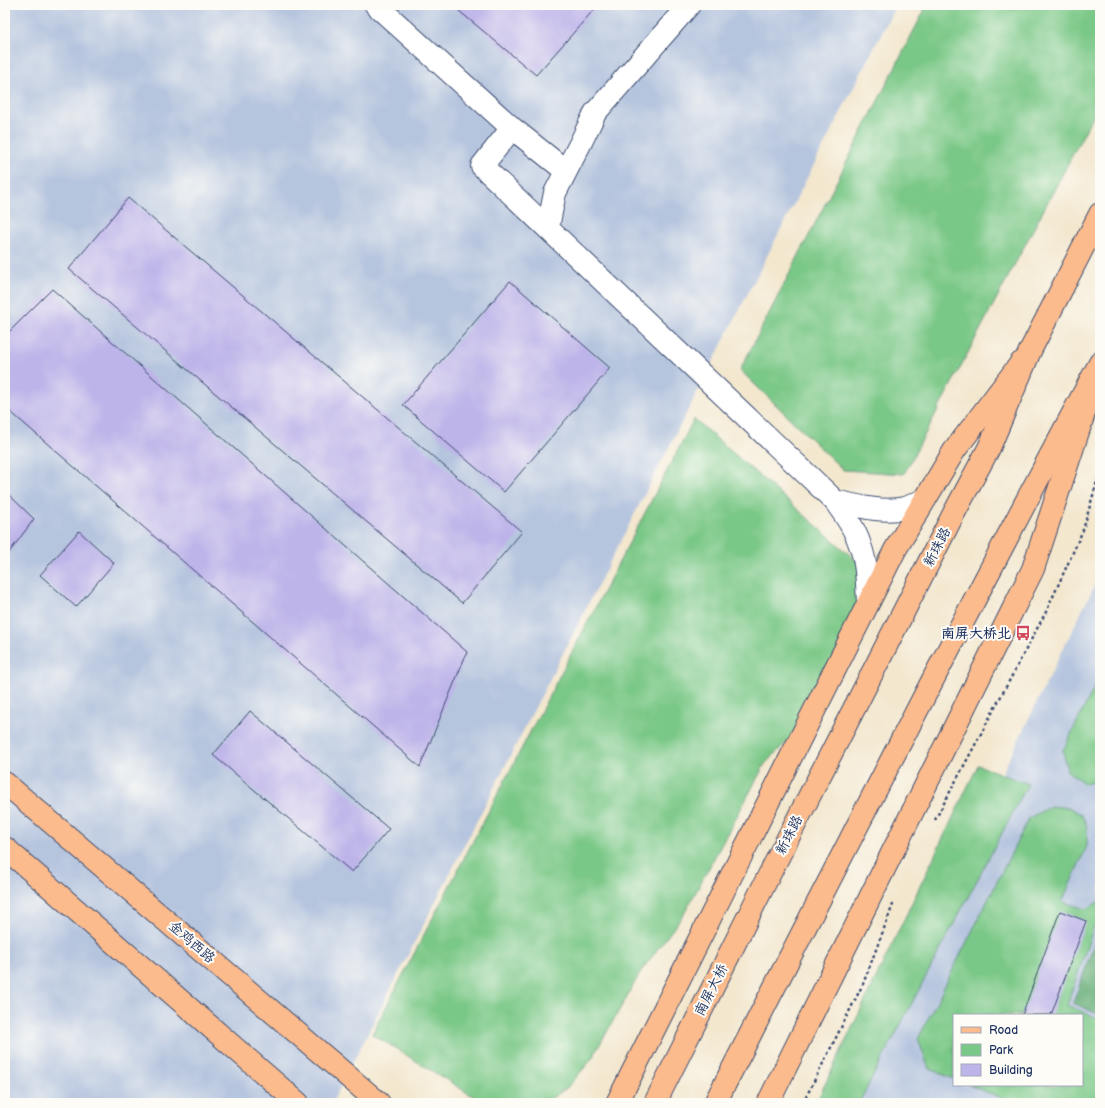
<svg xmlns="http://www.w3.org/2000/svg" width="1105" height="1108" font-family="'Balsamiq Sans','LXGW WenKai TC',sans-serif">
	<style>
		.industrial { fill: #b6c5de; fill-rule: evenodd }
		.green { fill: #7ac887; stroke: #4a7c72 }
		.forest { fill: #63ac74; stroke: #3f6e69 }
		.building { fill: #bdb4e9 }
		.lines { fill: none; stroke-linecap: round; stroke-linejoin: round }
		.minor-casing { stroke: #3b4b6f; stroke-width: 24 }
		.major-casing { stroke: #3b4b6f; stroke-width: 24 }
		.highway-casing { stroke: #3b4b6f; stroke-width: 24 }
		.path { stroke: #3b4b6f; stroke-width: 2.5; stroke-dasharray: 3 3; stroke-linecap: butt }
		.minor { stroke: #fff; stroke-width: 22 }
		.major { stroke: #fbbb8d; stroke-width: 22 }
		.highway { stroke: #fbbb8d; stroke-width: 22 }
		.labels { text-anchor: middle; dominant-baseline: central; stroke-width: 4; stroke-linejoin: round; paint-order: stroke }
		.street-label { font-size: 14px; fill: #1b2f5e; stroke: #fdfcf7 }
		.poi-label { font-size: 14px; font-weight: bold; fill: #1b2f5e; stroke: #fdfcf7; text-anchor: end }
	</style>
	<rect width="100%" height="100%" fill="#fdfcf7"/>
	<filter id="ink" filterUnits="userSpaceOnUse"><feTurbulence type="fractalNoise" baseFrequency=".025" numOctaves="2"/><feDisplacementMap in="SourceGraphic" scale="8" xChannelSelector="R" yChannelSelector="G"/><feConvolveMatrix kernelMatrix="1 2 1 2 8 2 1 2 1" color-interpolation-filters="sRGB"/></filter>
	<filter id="wash" filterUnits="userSpaceOnUse"><feTurbulence type="fractalNoise" baseFrequency=".012" numOctaves="4" result="noise"/><feDisplacementMap in="SourceGraphic" scale="16" xChannelSelector="R" yChannelSelector="G"/><feGaussianBlur stdDeviation="0.9" result="paint"/><feColorMatrix in="noise" values="0 0 0 0 0 0 0 0 0 0 0 0 0 0 0 0 0 1.4 0 .05"/><feComposite in="paint" operator="in"/></filter>
	<g filter="url(#wash)">
		<rect width="100%" height="100%" fill="#f3e7ce"/>
		<!-- industrial -->
		<path class="industrial" d="M 5,5 L 896,5 L 332,1103 L 5,1103 Z
			M 1100,574 L 1100,1103 L 840,1103 ZM 954,1015 L 1082,1015 L 1082,1085 L 954,1085 Z"/>
		<!-- green -->
		<path class="green" d="M 927,5 L 1100,5 L 1100,103 L 904,474 L 843,470 L 740,370 Z
			M 694,419 L 857,561 L 871,596 L 807,721 L 765,764 L 684,914 L 642,970 L 591,1060 L 568,1087 L 545,1103 L 484,1103 L 372,1034 Z
			M 1100,676 L 1100,780 L 1085,784 L 1067,771 L 1063,750 Z
			M 978,765 L 1028,784 L 859,1103 L 816,1103 Z
			M 1051,806 L 1070,808 L 1082,815 L 1087,827 L 1087,846 L 1062,902 L 1086,909 L 1100,901 L 1100,928 L 1094,926 L 1067,1005 L 1100,1019 L 1100,1103 L 1015,1103 L 969,1085 L 1082,1085 L 1082,1015 L 954,1015 L 954,1079 L 929,1069 L 918,1039 L 1029,818 Z"/>
		<!-- forest -->
		<path class="forest" d="M 1098,933 L 1100,934 L 1100,1015 L 1073,1003 Z"/>
		<g id="blocks">
			<!-- building -->
			<path class="building" d="M 452,5 L 598,5 L 536,75 Z
				M 128,198 L 522,532 L 462,603 L 69,269 Z
				M 510,281 L 610,368 L 504,492 L 403,405 Z
				M 52,289 L 467,652 L 420,767 L 5,407 L 5,336 Z
				M 5,491 L 34,519 L 5,558 Z
				M 79,531 L 114,563 L 76,607 L 40,575 Z
				M 250,711 L 389,829 L 352,872 L 213,755 Z
				M 1060,911 L 1086,921 L 1051,1015 L 1022,1015 Z"/>
		</g>
	</g>
	<g filter="url(#ink)">
		<use href="#blocks" fill-opacity="0" stroke="#3b4b6f" stroke-width="1"/>
		<g class="lines">
			<!-- minor casing -->
			<g class="minor-casing">
				<path id="minor" d="M 376,5 L 512,128 L 566,171
					M 512,128 L 482,166 L 835,501 C 845,515 855,529 860,545 C 867,563 867,584 868,603
					M 548,227 L 555,193 L 581,142 L 595,113 L 689,5
					M 835,501 C 857,506 882,513 905,508 C 912,506 919,502 925,499"/>
			</g>
			<!-- major casing -->
			<g class="major-casing">
				<path id="major" d="M 5,783 L 379,1103
					M 5,848 L 298,1103
					M 617,1103 L 895,550 L 954,451 L 1021,363
					M 768,1103 L 1033,569 L 1091,392"/>
			</g>
			<!-- highway casing -->
			<g class="highway-casing">
				<path id="highway" d="M 655,1103 L 768,877 L 953,515 L 989,448 L 1030,351 L 1100,214
					M 715,1103 C 842,856 968,608 1100,363"/>
			</g>
			<!-- path -->
			<path class="path" d="M 935,820 L 1047,610 L 1083,530 L 1100,471
				M 803,1103 L 863,984 L 894,902"/>
			<!-- minor -->
			<use href="#minor" class="minor"/>
			<!-- major -->
			<use href="#major" class="major"/>
			<!-- highway -->
			<use href="#highway" class="highway"/>
		</g>
	</g>
	<!-- icons -->
	<defs>
		<g id="bus-bare" transform="scale(1.2)"><path d="M-5-6H5V4H4V6H2V4H-2V6H-4V4H-5ZM-3.5-4V0h7V-4ZM-3.5 1.2v1.5H-2V1.2ZM2 1.2v1.5H3.5V1.2Z" fill="#d1495b" stroke="#fdfcf7" stroke-width="2.5" paint-order="stroke"/></g>
	</defs>
	<g fill-rule="evenodd">
		<use href="#bus-bare" x="1023" y="633"/>
	</g>
	<g class="labels">
		<!-- street labels -->
		<g class="street-label">
			<text transform="translate(937 547) rotate(-63)">新珠路</text>
			<text transform="translate(789 835) rotate(-63)">新珠路</text>
			<text transform="translate(192 942) rotate(41)">金鸡西路</text>
			<text transform="translate(711 990) rotate(-63)">南屏大桥</text>
		</g>
		<!-- poi labels -->
		<g class="poi-label">
			<text x="1011" y="633">南屏大桥北</text>
		</g>
	</g>
	<!-- margin -->
	<rect width="1105" height="1108" fill="none" stroke="#fdfcf7" stroke-width="20"/>
	<!-- legend -->
	<rect x="953" y="1014" width="130" height="72" fill="#fdfcf7" stroke="#a3aaba"/>
	<rect x="961" y="1027" width="20" height="6" fill="#fbbb8d" stroke="#a3aaba"/>
	<text x="989" y="1034" font-size="12" fill="#1b2f5e">Road</text>
	<rect x="961" y="1044" width="20" height="12" fill="#7ac887" stroke="#a3aaba"/>
	<text x="989" y="1054" font-size="12" fill="#1b2f5e">Park</text>
	<rect x="961" y="1064" width="20" height="12" fill="#bdb4e9" stroke="#a3aaba"/>
	<text x="989" y="1074" font-size="12" fill="#1b2f5e">Building</text>
</svg>
